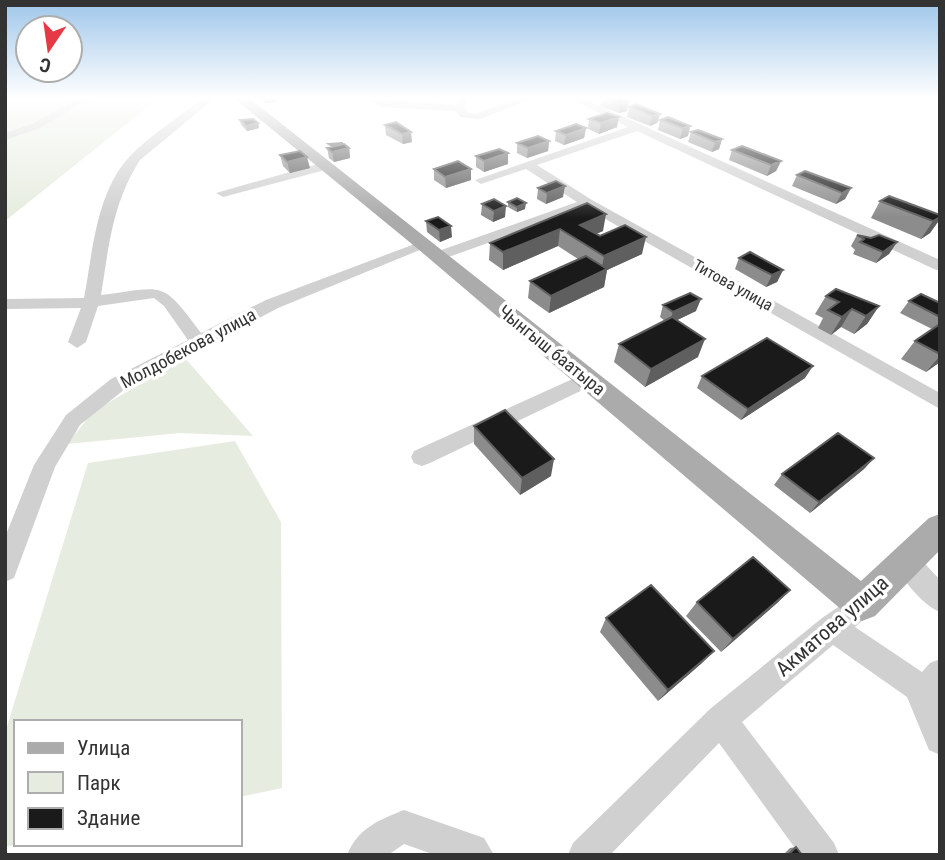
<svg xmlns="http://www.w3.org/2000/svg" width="945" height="860" font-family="'Roboto Condensed',sans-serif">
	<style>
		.green { fill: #e6ecdf }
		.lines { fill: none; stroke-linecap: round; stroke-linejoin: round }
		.minor { fill: #d0d0d0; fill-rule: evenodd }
		.major { fill: #ababab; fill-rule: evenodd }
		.wall { fill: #8c8c8c }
		.shaded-wall { fill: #5f5f5f }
		.building { fill: #1a1a1a; stroke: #5f5f5f; stroke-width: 2 }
		.labels { text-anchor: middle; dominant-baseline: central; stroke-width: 7; stroke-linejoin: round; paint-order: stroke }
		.far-street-label { font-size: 16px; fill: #333; stroke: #fff }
		.street-label { font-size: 18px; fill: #333; stroke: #fff }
		.near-street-label { font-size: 21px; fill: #333; stroke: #fff }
	</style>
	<rect width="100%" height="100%" fill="#fff"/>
	<!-- green -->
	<path class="green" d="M 5,98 L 159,98 L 5,221 Z
		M 185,358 L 253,436 L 180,433 L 67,444 L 94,411 Z
		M 235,441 L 281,522 L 282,788 L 240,797 L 240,722 L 16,722 L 18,844 L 5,847 L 5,733 L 88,463 Z"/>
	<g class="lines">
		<!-- minor -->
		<path class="minor" d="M 79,98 L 91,98 L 40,128 L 5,140 L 5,133 L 32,124 Z
			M 204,98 L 215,98 L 140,160 C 112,204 109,246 101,295 C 165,287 161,279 201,333 L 266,300 L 420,242 L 425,241 L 432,245 L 278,308 L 125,389 L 80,425 L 55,467 L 14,578 L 5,582 L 5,537 L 34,465 L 66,415 L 111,379 L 188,340 L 164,306 L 154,298 L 98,306 L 86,342 L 77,348 L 68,342 L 81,308 L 5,309 L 5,299 L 84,298 C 93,251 96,191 131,155 C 152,134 180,116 204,98 Z
			M 364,98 L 456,105 L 458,98 L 468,98 L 465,108 L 468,112 L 475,114 L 519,98 L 534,98 L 480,119 L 460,117 L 456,111 L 380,107 Z
			M 569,98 L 582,98 L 940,260 L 940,271 L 934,269 L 637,131 L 537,165 L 592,200 L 940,393 L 940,409 L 586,208 L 443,259 L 433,259 L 433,253 L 577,202 L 526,169 L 481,184 L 475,180 L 628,127 Z
			M 325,162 L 331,166 L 329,169 L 223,197 L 216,193 Z
			M 588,372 L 598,379 L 595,384 L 430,463 L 422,466 L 414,463 L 411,457 L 414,451 Z
			M 906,549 L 915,553 L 940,580 L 940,612 C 922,605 901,578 893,561 L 897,553 Z
			M 862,591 L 871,595 L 875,604 L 871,613 L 855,627 L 922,672 L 930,663 L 940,659 L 940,755 L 929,750 L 907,697 L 833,645 L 742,722 L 834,843 L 839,855 L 800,855 L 719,743 L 610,855 L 568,855 L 573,843 L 710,709 L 822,618 Z
			M 404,810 L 484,838 L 494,855 L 435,855 L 404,844 L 388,855 L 347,855 C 358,828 379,820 404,810 Z"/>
		<!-- major -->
		<path class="major" d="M 234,98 L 249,98 L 861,581 L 929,518 L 940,514 L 940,550 L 875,616 L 862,621 L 849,616 L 418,249 Z"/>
	</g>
	<!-- wall -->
	<path class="wall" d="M 602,98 L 621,98 L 627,111 L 619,113 L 600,106 Z
		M 629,107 L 660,114 L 657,123 L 650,126 L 627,117 Z
		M 589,119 L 617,127 L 599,134 L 588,129 Z
		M 240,120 L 258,123 L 259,128 L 247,131 L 241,125 Z
		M 660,120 L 690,126 L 688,136 L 680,139 L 658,130 Z
		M 396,122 L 412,142 L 403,144 L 386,135 L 385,125 Z
		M 586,128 L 584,138 L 564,145 L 555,141 L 556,131 Z
		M 691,132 L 722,139 L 719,149 L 712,152 L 688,142 Z
		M 549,141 L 548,151 L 527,158 L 517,153 L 517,143 Z
		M 329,144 L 349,147 L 350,158 L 334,162 L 329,158 L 327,148 L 330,147 Z
		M 732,150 L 781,161 L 776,171 L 767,176 L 729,160 Z
		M 508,153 L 508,164 L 484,172 L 476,167 L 476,156 Z
		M 280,155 L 310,168 L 290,173 L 283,166 Z
		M 434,169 L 471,180 L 446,188 L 434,180 Z
		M 797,175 L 851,188 L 845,199 L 836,204 L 792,186 Z
		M 538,188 L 563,197 L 546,204 L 537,199 Z
		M 880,201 L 940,215 L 940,219 L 930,233 L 921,239 L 871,218 Z
		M 508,202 L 525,209 L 517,212 L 508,207 Z
		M 587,203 L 603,231 L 596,234 L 642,254 L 607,270 L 604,287 L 549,313 L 528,298 L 530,281 L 578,259 L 558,246 L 503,270 L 489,260 L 490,243 Z
		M 482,204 L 505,217 L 493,222 L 481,215 Z
		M 426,221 L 452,237 L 440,242 L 427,232 Z
		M 857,235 L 897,242 L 889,254 L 876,263 L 853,254 L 855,250 L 851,246 Z
		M 739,258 L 783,270 L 777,282 L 766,287 L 735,269 Z
		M 826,296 L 879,306 L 867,324 L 854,334 L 841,327 L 831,335 L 818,328 L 823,318 L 815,314 Z
		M 909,301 L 940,303 L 940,362 L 926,372 L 901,359 L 915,341 L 932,329 L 900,313 Z
		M 663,305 L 696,311 L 677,320 L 698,357 L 645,387 L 614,362 L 619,344 L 665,321 L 660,317 Z
		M 702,376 L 805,378 L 741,420 L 697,388 Z
		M 474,426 L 551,476 L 520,495 L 474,444 Z
		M 874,458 L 864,469 L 810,513 L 774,485 L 782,474 Z
		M 790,590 L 776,604 L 721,652 L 686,616 L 697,602 Z
		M 606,618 L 702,663 L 658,701 L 600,632 Z
		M 796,847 L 802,855 L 783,855 L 790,848 Z"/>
	<!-- shaded-wall -->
	<path class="shaded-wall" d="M 259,98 L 277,98 L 277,102 L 265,103 L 264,100 L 260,100 Z
		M 629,101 L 627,111 L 619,113 L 620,104 Z
		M 660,114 L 657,123 L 650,126 L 652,116 Z
		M 619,117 L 617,127 L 599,134 L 601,123 Z
		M 258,123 L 259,128 L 247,131 L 246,126 Z
		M 690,126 L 688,136 L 680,139 L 683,128 Z
		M 586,128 L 584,138 L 564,145 L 566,135 Z
		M 411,132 L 412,142 L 403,144 L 402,134 Z
		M 722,139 L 719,149 L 712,152 L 715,142 Z
		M 549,141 L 548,151 L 527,158 L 528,148 Z
		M 349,147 L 350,158 L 334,162 L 332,152 Z
		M 508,153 L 508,164 L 484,172 L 484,161 Z
		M 307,157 L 310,168 L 290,173 L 287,162 Z
		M 781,161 L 776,171 L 767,176 L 771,165 Z
		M 471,169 L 471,180 L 446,188 L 445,177 Z
		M 565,186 L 563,197 L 546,204 L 547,193 Z
		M 851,188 L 845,199 L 836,204 L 842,193 Z
		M 526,203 L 525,209 L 517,212 L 517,207 Z
		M 506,206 L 505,217 L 493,222 L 494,211 Z
		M 606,214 L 603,231 L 580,241 L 580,225 Z
		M 940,217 L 940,219 L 930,233 L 921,239 L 933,221 Z
		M 451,226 L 452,237 L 440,242 L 439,230 Z
		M 560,229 L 558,246 L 503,270 L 503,252 Z
		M 646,237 L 642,254 L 607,270 L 604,287 L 549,313 L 551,296 L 601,272 L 604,256 Z
		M 897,242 L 889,254 L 876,263 L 883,252 Z
		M 783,270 L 777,282 L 766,287 L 772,275 Z
		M 701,299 L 696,311 L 669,324 L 673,312 Z
		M 879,306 L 867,324 L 854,334 L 866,316 Z
		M 852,309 L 841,327 L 831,335 L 842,317 Z
		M 705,339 L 698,357 L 645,387 L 651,369 Z
		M 940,356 L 940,362 L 926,372 Z
		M 813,366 L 805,378 L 741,420 L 748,409 Z
		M 874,458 L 864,469 L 810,513 L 819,502 Z
		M 554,459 L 551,476 L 520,495 L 522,478 Z
		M 790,590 L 776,604 L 721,652 L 733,639 Z
		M 714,651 L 702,663 L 658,701 L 668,690 Z"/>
	<!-- building -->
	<path class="building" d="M 606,98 L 621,98 L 629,101 L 620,104 Z
		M 636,104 L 660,114 L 652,116 L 629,107 Z
		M 607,113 L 619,117 L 601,123 L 589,119 Z
		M 668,117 L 690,126 L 683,128 L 660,120 Z
		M 253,119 L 258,123 L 246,126 L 240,120 Z
		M 396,122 L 411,132 L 402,134 L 385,125 Z
		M 576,124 L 586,128 L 566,135 L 556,131 Z
		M 698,130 L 722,139 L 715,142 L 691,132 Z
		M 538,136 L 549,141 L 528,148 L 517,143 Z
		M 343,143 L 333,146 L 329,144 Z
		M 344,144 L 349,148 L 332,152 L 327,148 Z
		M 742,146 L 781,161 L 771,165 L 732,150 Z
		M 499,149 L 508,153 L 484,161 L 476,156 Z
		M 300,151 L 307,157 L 287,162 L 280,155 Z
		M 458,161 L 471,169 L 445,177 L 434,169 Z
		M 805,171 L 851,188 L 842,193 L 797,175 Z
		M 556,181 L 565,186 L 547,193 L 538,188 Z
		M 889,196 L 940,215 L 940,217 L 933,221 L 880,201 Z
		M 517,198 L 526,203 L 517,207 L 508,202 Z
		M 494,199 L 506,206 L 494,211 L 482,204 Z
		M 587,203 L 606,214 L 580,225 L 600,236 L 625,225 L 646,237 L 604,256 L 560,229 L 503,252 L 490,243 Z
		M 438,217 L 451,226 L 439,230 L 426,221 Z
		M 857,235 L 871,238 L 879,235 L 897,242 L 883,252 L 860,242 L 864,239 Z
		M 750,252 L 783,270 L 772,275 L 739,258 Z
		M 586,256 L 607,269 L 551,296 L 530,281 Z
		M 836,289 L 879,306 L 866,316 L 852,309 L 842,317 L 828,310 L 839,302 L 826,296 Z
		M 690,293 L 701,299 L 673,312 L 663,305 Z
		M 921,294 L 940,303 L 940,317 L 909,301 Z
		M 672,317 L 705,339 L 651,369 L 619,344 Z
		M 940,324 L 940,354 L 915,341 Z
		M 767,338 L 813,366 L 748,409 L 702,376 Z
		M 505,410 L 554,459 L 522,478 L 474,426 Z
		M 838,433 L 874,458 L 819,502 L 782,474 Z
		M 753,557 L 790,590 L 733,639 L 697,602 Z
		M 651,585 L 714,651 L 668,690 L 606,618 Z
		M 796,847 L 802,855 L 788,855 Z"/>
	<!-- sky -->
	<linearGradient id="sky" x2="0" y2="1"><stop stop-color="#9ec6ea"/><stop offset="0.45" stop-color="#fff"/><stop offset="1" stop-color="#fff" stop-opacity="0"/></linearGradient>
	<rect width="945" height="218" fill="url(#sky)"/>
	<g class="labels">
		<!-- far-street labels -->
		<g class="far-street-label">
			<text transform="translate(733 285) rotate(29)">Титова улица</text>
		</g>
		<!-- street labels -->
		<g class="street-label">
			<text transform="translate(188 348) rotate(-28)">Молдобекова улица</text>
			<text transform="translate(552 350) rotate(39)">Чынгыш баатыра</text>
		</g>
		<!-- near-street labels -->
		<g class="near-street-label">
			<text transform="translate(832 626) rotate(-41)">Акматова улица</text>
		</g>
	</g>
	<!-- border -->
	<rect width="945" height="860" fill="none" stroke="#333333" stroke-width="14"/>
	<!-- legend -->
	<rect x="14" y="720" width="228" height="126" fill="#ffffff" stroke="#adadad" stroke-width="2"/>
	<rect x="28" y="743" width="35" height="10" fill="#ababab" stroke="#adadad" stroke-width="2"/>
	<text x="77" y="755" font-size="21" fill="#333333">Улица</text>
	<rect x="28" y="772" width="35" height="21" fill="#e6ecdf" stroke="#adadad" stroke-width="2"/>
	<text x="77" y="790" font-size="21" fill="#333333">Парк</text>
	<rect x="28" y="808" width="35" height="21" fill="#1a1a1a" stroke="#adadad" stroke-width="2"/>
	<text x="77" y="825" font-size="21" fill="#333333">Здание</text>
	<!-- north arrow -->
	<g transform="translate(49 49) rotate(193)"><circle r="33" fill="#ffffff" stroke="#adadad" stroke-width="2"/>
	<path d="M0-5L12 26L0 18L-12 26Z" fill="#e63946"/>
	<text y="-10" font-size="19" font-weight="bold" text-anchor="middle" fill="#333333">С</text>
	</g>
</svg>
